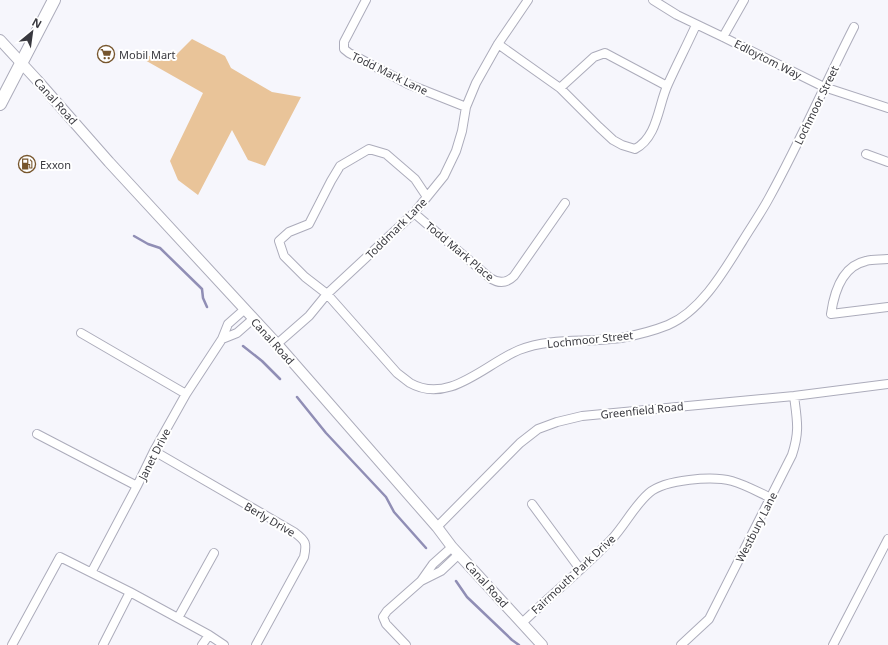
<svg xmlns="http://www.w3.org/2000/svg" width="888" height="645" font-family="'Noto Sans',sans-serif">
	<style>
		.green { fill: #e9c499 }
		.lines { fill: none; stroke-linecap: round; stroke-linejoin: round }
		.stream { stroke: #908eb5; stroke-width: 2.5 }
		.minor-casing { stroke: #acacbb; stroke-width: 10 }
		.tertiary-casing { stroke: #acacbb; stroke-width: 12 }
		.secondary-casing { stroke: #acacbb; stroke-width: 14 }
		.minor { stroke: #fff; stroke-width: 8 }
		.tertiary { stroke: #fff; stroke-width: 10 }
		.secondary { stroke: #fff; stroke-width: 12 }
		.labels { text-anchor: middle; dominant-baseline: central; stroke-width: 4; stroke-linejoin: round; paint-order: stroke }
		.poi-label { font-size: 11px; fill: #39393f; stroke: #fff; text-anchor: start }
		.street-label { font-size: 11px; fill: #39393f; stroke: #fff }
	</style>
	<rect width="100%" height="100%" fill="#f6f6fc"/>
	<!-- green -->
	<path class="green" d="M 192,39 L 225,56 L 231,68 L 272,92 L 301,97 L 265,166 L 248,160 L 232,130 L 198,195 L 178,180 L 170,161 L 203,93 L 143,59 L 145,56 L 175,56 Z"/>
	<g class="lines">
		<!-- stream -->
		<path class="stream" d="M 134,236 L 148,244 L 160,248 L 202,289 L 203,298 L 207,307
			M 243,346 L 262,361 L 280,379
			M 297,397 L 326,433 L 386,497 L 394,512 L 426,548
			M 456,581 L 467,597 L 512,640 L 519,645"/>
		<!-- minor casing -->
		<g class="minor-casing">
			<path id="minor" d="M 366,0 L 344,42 L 344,49 L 349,53 L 408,84 L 466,107
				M 653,0 L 677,15 L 723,37 L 824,87 L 888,108
				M 723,37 L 744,0
				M 498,44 L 560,88 L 599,127 L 613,140 L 622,145 L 635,149 C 658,137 658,105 668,84 C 677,64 687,45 696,25
				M 560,88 L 594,57 L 605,53 L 667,86
				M 866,154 L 888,162
				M 427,197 L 415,179 L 386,154 L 369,149 L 340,166 L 331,181 L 309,224 L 289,232 L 279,241 L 284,256 L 305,277 L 327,294 L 397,373 C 401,376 406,380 410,383 C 449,405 485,364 519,350 C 551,337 587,343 621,338 C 637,335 653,331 668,325 C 701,311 724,271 742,242 C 751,227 761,213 769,198 C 800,142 825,84 854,27
				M 414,213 L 490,278 C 499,284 507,283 514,276 L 565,203
				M 888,259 C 881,260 873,259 866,261 C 842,266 834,293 831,314 L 888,307
				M 245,309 L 228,324 L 222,339 L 237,333 L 253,319
				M 81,333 L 186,394
				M 277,344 L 309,316 L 327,294 L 414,213 L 444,176 L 456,151 L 462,131 L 466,107 L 476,83 L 498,44 L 528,0
				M 37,434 L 137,486
				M 154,451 L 294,532 C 306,541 307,543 304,557 L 256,645
				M 532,504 L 580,569
				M 437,527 L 520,443 L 538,429 L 557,422 L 582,416 L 794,396 L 888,384
				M 452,547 L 433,564 L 421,581 L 441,571 L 459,554
				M 92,571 L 137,486 L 154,451 L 186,394 L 222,339
				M 178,618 L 214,553
				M 522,623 C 551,595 583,569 611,540 C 625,525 634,506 649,493 C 665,479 713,476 732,481 C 746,485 758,492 771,498
				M 12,645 L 60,557 L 130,592 L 209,635 L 224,645
				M 103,645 L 130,592
				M 202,645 L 209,635
				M 406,645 L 386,624 L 383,617 L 387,611 L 421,581
				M 681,645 L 709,619 L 792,455 C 800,431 797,420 794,396
				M 833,645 L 888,539"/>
		</g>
		<!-- tertiary casing -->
		<g class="tertiary-casing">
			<path id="tertiary" d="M 0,40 L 37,80 L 109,162 L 277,344 L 437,527 L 452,547 L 542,645"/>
		</g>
		<!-- secondary casing -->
		<g class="secondary-casing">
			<path id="secondary" d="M 0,104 L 54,0"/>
		</g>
		<!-- minor -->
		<use href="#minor" class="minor"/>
		<!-- tertiary -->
		<use href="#tertiary" class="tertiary"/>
		<!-- secondary -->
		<use href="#secondary" class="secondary"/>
	</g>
	<!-- icons -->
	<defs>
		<g id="supermarket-ring" transform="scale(0.9)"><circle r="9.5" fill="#fff" stroke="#77562d" stroke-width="1.5"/><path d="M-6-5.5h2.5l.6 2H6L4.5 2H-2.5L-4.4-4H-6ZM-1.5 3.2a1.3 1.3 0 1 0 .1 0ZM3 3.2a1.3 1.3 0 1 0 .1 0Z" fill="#77562d"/></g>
		<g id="fuel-ring" transform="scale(0.9)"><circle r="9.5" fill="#fff" stroke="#77562d" stroke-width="1.5"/><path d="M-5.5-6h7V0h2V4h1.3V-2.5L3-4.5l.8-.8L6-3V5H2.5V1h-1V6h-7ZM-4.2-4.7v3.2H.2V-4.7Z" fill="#77562d"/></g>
	</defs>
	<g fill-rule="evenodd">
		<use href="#supermarket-ring" x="106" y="54"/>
		<use href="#fuel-ring" x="27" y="164"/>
	</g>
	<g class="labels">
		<!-- poi labels -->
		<g class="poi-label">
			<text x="119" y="54">Mobil Mart</text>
			<text x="40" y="164">Exxon</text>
		</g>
		<!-- street labels -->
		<g class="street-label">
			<text transform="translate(768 59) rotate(27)">Edloytom Way</text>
			<text transform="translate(390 73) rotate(26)">Todd Mark Lane</text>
			<text transform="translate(56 101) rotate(48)">Canal Road</text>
			<text transform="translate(816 105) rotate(-64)">Lochmoor Street</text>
			<text transform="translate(396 228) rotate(-45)">Toddmark Lane</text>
			<text transform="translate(460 251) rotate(40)">Todd Mark Place</text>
			<text transform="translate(590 339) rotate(-6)">Lochmoor Street</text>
			<text transform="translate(273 341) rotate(48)">Canal Road</text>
			<text transform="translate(642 410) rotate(-6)">Greenfield Road</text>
			<text transform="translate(154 454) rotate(-63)">Janet Drive</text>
			<text transform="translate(270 519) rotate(30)">Berly Drive</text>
			<text transform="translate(756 527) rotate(-63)">Westbury Lane</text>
			<text transform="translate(573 574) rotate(-43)">Fairmouth Park Drive</text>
			<text transform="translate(487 584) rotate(48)">Canal Road</text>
		</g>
	</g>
	<!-- north arrow -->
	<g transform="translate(32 32) rotate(29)" stroke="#ffffff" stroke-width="3" paint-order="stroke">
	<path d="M0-3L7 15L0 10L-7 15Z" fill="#39393f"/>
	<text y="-6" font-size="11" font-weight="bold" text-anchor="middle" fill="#39393f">N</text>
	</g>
</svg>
